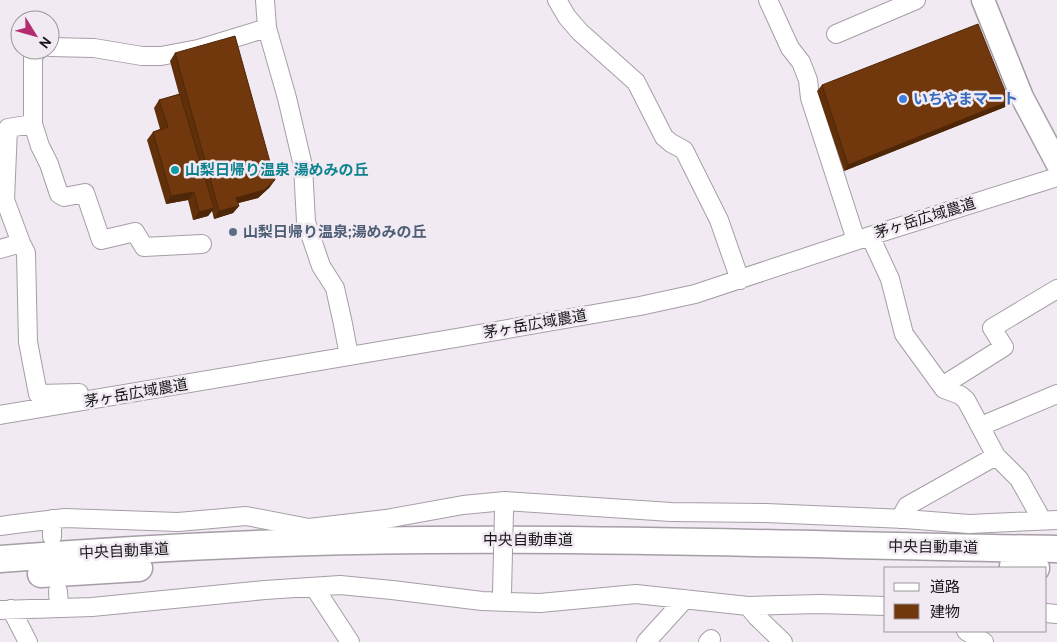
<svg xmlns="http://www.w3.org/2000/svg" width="1057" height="642" font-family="Cabin,'Noto Sans JP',sans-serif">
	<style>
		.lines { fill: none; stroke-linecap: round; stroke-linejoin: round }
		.minor-casing { stroke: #a59ea6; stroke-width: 20 }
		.major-casing { stroke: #a59ea6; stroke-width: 25 }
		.highway-casing { stroke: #a59ea6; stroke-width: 29 }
		.minor { stroke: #fff; stroke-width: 18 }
		.major { stroke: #fff; stroke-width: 22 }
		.highway { stroke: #fff; stroke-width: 26 }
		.minor-bridge-casing { stroke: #a59ea6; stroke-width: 20; stroke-linecap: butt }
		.minor-bridge { stroke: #fff; stroke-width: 18 }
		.wall { fill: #60300a }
		.shaded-wall { fill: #4e2708 }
		.building { fill: #70380c; stroke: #4e2708 }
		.shop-dot { fill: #3f7fe0; stroke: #f2eaf3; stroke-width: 2 }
		.culture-dot { fill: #0f9aa8; stroke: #f2eaf3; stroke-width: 2 }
		.service-dot { fill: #5c6f8a; stroke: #f2eaf3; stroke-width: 2 }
		.labels { text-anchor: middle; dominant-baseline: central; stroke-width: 5; stroke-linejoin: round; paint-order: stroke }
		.shop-label { font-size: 15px; font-weight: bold; fill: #366cbe; stroke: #f2eaf3; text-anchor: start }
		.culture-label { font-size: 15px; font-weight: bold; fill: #0d838f; stroke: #f2eaf3; text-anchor: start }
		.street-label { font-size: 15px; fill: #19171a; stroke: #f2eaf3 }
		.service-label { font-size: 15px; font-weight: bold; fill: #4e5e75; stroke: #f2eaf3; text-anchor: start }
	</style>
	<rect width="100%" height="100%" fill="#f2eaf3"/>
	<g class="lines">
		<!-- minor casing -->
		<g class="minor-casing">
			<path id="minor" d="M 265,0 L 267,28 L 287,98 L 303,166 L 306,222 L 321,266 L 335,288 L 343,324 L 349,356
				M 557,0 L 567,17 L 580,32 L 636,82 L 664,137 L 671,143 L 684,150 L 719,220 L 740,280
				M 768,0 L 790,48 L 801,62 L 808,80 L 810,98 L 856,240
				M 836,34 L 916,0
				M 50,47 L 94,48 L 142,56 L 161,56 L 198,49 L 267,28
				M 38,50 L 33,56 L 33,124 L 40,146 L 49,164 L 59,194 L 64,197 L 85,193 L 101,240 L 135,232 L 144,247 L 202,244
				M 870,236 L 890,279 L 904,334 L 944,389 L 960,395 L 966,400 L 996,456 L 1019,479 L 1042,520
				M 21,243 L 5,200 L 8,128 L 33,124
				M 0,249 L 21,243 L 26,253 L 28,342 L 38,394 L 79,393
				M 942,386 L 1004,347 L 992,328 L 1057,289
				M 0,415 L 456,338 L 640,306 L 695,294 L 870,236 L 1057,177
				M 981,426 L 1057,394
				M 52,519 L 52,537
				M 900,519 L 907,506 L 996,456
				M 0,526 L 15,524 L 65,518 L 178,522 L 246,516 L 309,528 L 386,519 L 463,505 L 505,501 L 671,512 L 766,513 L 905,519 L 969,524 L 1057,520
				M 314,587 L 350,642
				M 58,591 L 59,608
				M 748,606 L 757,617 L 783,642
				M 11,609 L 28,642
				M 0,610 L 92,607 L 265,590 L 340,585 L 392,590 L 482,601 L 540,603 L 636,594 L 748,606 L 819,604 L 886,606
				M 1046,613 L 1057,614
				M 966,631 L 984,642
				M 646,642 L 685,599
				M 708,642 L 711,639"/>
		</g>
		<!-- major casing -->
		<g class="major-casing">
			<path id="major" d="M 983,0 L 1022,97 L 1057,163"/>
		</g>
		<!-- highway casing -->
		<g class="highway-casing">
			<path id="highway" d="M 0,559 C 141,548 283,541 425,540 C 635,538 846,546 1057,549
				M 1013,566 L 1036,568
				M 41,574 L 139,568"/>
		</g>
		<!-- minor -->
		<use href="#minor" class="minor"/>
		<!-- major -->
		<use href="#major" class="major"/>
		<!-- highway -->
		<use href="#highway" class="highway"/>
		<!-- minor-bridge casing -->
		<g class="minor-bridge-casing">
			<path id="minor-bridge" d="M 502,593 L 504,511"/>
		</g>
		<!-- minor-bridge -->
		<use href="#minor-bridge" class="minor-bridge"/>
	</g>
	<!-- wall -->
	<path class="wall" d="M 175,53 L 270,187 L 258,198 L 238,203 L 239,206 L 233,213 L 214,219 L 212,211 L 208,216 L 193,220 L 188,200 L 166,204 L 147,140 L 153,132 L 160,129 L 154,108 L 159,100 L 179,94 L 170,61 Z
		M 822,85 L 1005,107 L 844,171 L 817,91 Z"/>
	<!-- shaded-wall -->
	<path class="shaded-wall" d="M 1009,101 L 1005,107 L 844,171 L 848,165 Z
		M 275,180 L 270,187 L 258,198 L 231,205 L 236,198 Z
		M 194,192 L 188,200 L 166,204 L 171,196 Z
		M 239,206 L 233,213 L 214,219 L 219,211 Z
		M 214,208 L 208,216 L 193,220 L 199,212 Z"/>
	<!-- building -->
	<path class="building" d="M 978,24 L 1009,101 L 848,165 L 822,85 Z
		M 235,36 L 275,180 L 264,190 L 236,198 L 239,206 L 219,211 L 175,53 Z
		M 180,94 L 214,208 L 199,212 L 194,192 L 171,196 L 153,132 L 168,127 L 159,100 Z"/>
	<!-- markers -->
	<circle class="shop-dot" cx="903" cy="99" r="5"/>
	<circle class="culture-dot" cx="175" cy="170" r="5"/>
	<circle class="service-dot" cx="233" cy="232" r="5"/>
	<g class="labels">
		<!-- shop labels -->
		<g class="shop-label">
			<text x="913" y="99">いちやまマート</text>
		</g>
		<!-- culture labels -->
		<g class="culture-label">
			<text x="185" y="170">山梨日帰り温泉 湯めみの丘</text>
		</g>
		<!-- street labels -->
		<g class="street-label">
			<text transform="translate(925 218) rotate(-17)">茅ヶ岳広域農道</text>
			<text transform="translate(535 324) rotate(-10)">茅ヶ岳広域農道</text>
			<text transform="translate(136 393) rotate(-10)">茅ヶ岳広域農道</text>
			<text x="528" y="540">中央自動車道</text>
			<text transform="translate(933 547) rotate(1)">中央自動車道</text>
			<text transform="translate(124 551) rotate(-3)">中央自動車道</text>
		</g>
		<!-- service labels -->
		<g class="service-label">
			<text x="243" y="232">山梨日帰り温泉;湯めみの丘</text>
		</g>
	</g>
	<!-- legend -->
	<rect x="884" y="567" width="162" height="65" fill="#f2eaf3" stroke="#9b969c"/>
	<rect x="894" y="583" width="25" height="8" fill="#ffffff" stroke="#9b969c"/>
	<text x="930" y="592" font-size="15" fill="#19171a">道路</text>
	<rect x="894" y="604" width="25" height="15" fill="#70380c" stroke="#9b969c"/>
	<text x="930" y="617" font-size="15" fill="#19171a">建物</text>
	<!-- north arrow -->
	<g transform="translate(35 35) rotate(127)"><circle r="24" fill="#f2eaf3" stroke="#9b969c"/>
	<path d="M0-4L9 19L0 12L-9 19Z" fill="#b32c6f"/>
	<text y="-8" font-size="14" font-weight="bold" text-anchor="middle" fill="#19171a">N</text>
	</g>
</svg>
